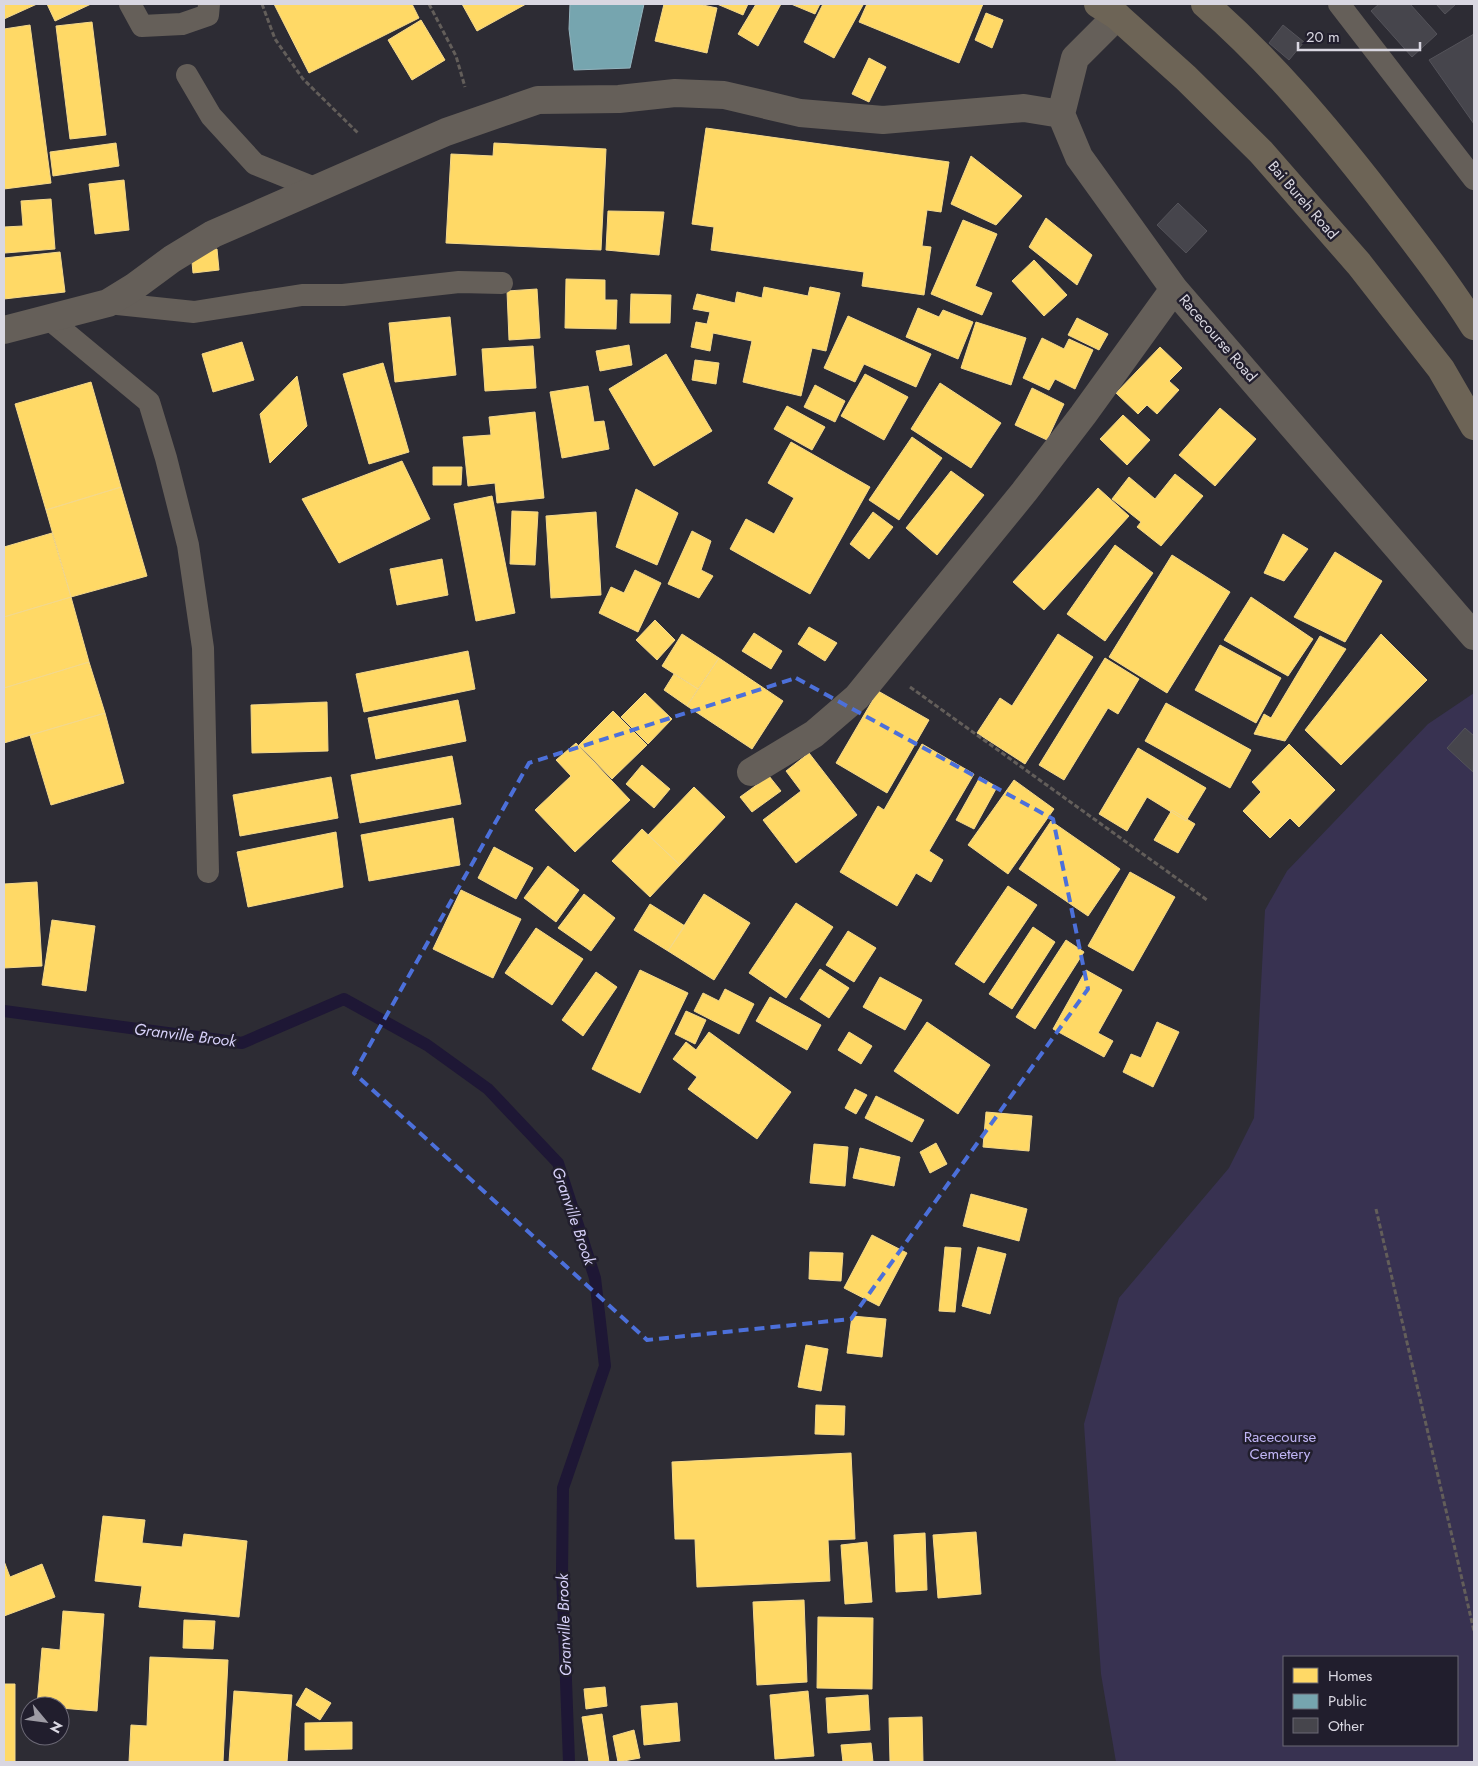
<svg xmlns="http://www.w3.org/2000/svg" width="1478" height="1766" font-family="Jost,sans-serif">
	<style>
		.green { fill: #383251; fill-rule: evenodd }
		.homes { fill: #ffd966; stroke: #f4d88b }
		.public { fill: #76a5af; stroke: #94b4be }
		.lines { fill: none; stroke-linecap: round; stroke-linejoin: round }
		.stream { stroke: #1e1735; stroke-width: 12 }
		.building { fill: #46454c; stroke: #54535a }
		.path { stroke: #635e5a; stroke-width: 3; stroke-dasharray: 5 2.5; stroke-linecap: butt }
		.service { stroke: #655f59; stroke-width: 22 }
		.minor { stroke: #655f59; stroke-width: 28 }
		.trunk { stroke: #6d6456; stroke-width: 28 }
		.marked { fill: none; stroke: #4c70da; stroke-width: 4; stroke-dasharray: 10 6; stroke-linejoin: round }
		.labels { text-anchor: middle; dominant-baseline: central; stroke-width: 5; stroke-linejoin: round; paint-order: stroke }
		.street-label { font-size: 15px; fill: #d9d7e1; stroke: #211e2d }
		.park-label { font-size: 15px; fill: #c0b5f5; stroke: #211e2d }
		.water-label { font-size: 16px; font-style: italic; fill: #d6d0f8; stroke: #211e2d }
	</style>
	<rect width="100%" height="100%" fill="#2d2c34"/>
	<!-- green -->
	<path class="green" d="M 1474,693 L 1474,1762 L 1116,1762 L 1101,1674 L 1084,1424 L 1119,1298 L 1229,1168 L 1254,1118 L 1265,910 L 1287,871 L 1428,724 ZM 1284,1657 L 1457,1657 L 1457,1745 L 1284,1745 Z"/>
	<!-- homes -->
	<path class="homes" d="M 4,4 L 37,4 L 4,19 Z
		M 47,4 L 91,4 L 55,21 Z
		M 274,4 L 412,4 L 419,18 L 309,73 Z
		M 462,4 L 526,4 L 477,31 Z
		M 664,4 L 698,4 L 717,8 L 707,53 L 655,41 Z
		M 717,4 L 748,4 L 743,15 Z
		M 756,4 L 781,4 L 758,46 L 738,34 Z
		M 791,4 L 820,4 L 815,14 Z
		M 823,4 L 863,5 L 834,58 L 804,42 Z
		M 867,4 L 983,4 L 959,63 L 859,22 Z
		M 986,13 L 1003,20 L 992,48 L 975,40 Z
		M 421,20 L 445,60 L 412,80 L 388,40 Z
		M 92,22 L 106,135 L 70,139 L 56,26 Z
		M 30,25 L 51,183 L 4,189 L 4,29 Z
		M 869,58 L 886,67 L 869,102 L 852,94 Z
		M 706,128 L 949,162 L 941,212 L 927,210 L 922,246 L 931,247 L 924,295 L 862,286 L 864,272 L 711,250 L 714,227 L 692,224 Z
		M 116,143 L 119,166 L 53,176 L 50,152 Z
		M 494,143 L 606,149 L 601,250 L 446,243 L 451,154 L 493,156 Z
		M 971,156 L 1022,196 L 996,225 L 951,204 Z
		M 124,180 L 129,230 L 95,234 L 89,184 Z
		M 51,199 L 55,249 L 5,253 L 4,227 L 23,226 L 21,201 Z
		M 608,211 L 664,212 L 659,255 L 606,250 Z
		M 1046,218 L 1092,255 L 1077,285 L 1029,247 Z
		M 963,220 L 997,234 L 975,286 L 992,293 L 982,315 L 931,294 Z
		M 217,249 L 219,270 L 193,273 L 191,251 Z
		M 60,252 L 65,292 L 4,299 L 4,258 Z
		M 1034,260 L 1067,295 L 1044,316 L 1012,281 Z
		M 566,279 L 605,280 L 605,300 L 617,300 L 616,329 L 565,328 Z
		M 764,287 L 808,296 L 810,287 L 840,293 L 826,351 L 812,348 L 801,396 L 743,382 L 752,341 L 713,333 L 710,351 L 691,347 L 696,322 L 707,324 L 710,312 L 693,309 L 697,294 L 735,303 L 737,292 L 762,298 Z
		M 537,289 L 540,338 L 509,340 L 507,291 Z
		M 631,294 L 671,295 L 670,323 L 630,323 Z
		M 918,308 L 939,317 L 943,310 L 973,322 L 958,359 L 906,337 Z
		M 848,316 L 931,354 L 916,387 L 864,364 L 855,382 L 824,368 Z
		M 450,317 L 456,375 L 395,382 L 389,323 Z
		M 1077,318 L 1108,334 L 1099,350 L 1068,335 Z
		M 976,322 L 1026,338 L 1011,385 L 961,368 Z
		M 1042,338 L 1064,349 L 1069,339 L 1093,350 L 1075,389 L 1055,379 L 1049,390 L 1023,378 Z
		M 242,342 L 254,380 L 213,392 L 202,354 Z
		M 629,345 L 632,365 L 600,371 L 596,351 Z
		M 533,346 L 536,388 L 485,391 L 482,349 Z
		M 1160,347 L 1182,368 L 1169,381 L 1179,390 L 1157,414 L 1147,405 L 1138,414 L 1116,393 Z
		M 666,354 L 712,431 L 654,466 L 609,389 Z
		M 695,360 L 719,363 L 716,384 L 692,380 Z
		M 383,363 L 409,452 L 369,464 L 343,374 Z
		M 865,374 L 908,397 L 884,440 L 841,416 Z
		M 297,376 L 307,426 L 270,463 L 260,414 Z
		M 91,382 L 121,487 L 46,510 L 15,404 Z
		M 940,383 L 1001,423 L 971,468 L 911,429 Z
		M 815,385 L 845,401 L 835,422 L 804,407 Z
		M 588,386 L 594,422 L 604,421 L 609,449 L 562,458 L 550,392 Z
		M 1032,388 L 1064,404 L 1047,440 L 1015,425 Z
		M 787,406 L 825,427 L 812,450 L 774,429 Z
		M 1220,408 L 1256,439 L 1215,486 L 1179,455 Z
		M 535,412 L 544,498 L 497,503 L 495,483 L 468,486 L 463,437 L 491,435 L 489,417 Z
		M 1123,415 L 1150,440 L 1127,465 L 1100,439 Z
		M 912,437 L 942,458 L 899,520 L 869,500 Z
		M 791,442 L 870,487 L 810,594 L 730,549 L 746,519 L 774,534 L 794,498 L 768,483 Z
		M 402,461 L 430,519 L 339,563 L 302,499 Z
		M 433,467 L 462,467 L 461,485 L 433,485 Z
		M 951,471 L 984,495 L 937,555 L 906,528 Z
		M 1175,474 L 1203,496 L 1161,546 L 1137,527 L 1141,522 L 1112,499 L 1129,477 L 1155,499 Z
		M 121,487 L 147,576 L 71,597 L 46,510 Z
		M 1098,488 L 1129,516 L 1044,610 L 1013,582 Z
		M 636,489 L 678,513 L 657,565 L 616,547 Z
		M 492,496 L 515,613 L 476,621 L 454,504 Z
		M 512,511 L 538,512 L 535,565 L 510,564 Z
		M 596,512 L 601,595 L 551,598 L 546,516 Z
		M 873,512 L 893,527 L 869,559 L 850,544 Z
		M 692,531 L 711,541 L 701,570 L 713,576 L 699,598 L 668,584 Z
		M 52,533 L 71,597 L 4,617 L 4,547 Z
		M 1283,534 L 1308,549 L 1284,581 L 1264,573 Z
		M 1115,545 L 1153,573 L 1105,641 L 1067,614 Z
		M 1335,552 L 1382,581 L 1345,642 L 1294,617 Z
		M 1172,555 L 1230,592 L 1167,693 L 1109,657 Z
		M 442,559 L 448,595 L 397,605 L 390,569 Z
		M 635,570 L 661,583 L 638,632 L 599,613 L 611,587 L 624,593 Z
		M 71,597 L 89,662 L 4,688 L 4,617 Z
		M 1251,597 L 1313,639 L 1288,676 L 1224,640 Z
		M 655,620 L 675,640 L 657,660 L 636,640 Z
		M 809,627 L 837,643 L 825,661 L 798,644 Z
		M 754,633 L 782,651 L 771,669 L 742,651 Z
		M 682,634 L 719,658 L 698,689 L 662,666 Z
		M 1058,634 L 1093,657 L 1025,764 L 977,733 L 1000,698 L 1012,706 Z
		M 1381,634 L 1427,680 L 1341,765 L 1305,730 Z
		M 1320,636 L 1346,649 L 1285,741 L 1254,734 L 1264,714 L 1271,718 Z
		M 1220,645 L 1281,678 L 1256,723 L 1195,690 Z
		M 468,651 L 475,689 L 364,712 L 356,674 Z
		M 719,658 L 783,701 L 752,749 L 687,706 Z
		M 1105,658 L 1139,679 L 1118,714 L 1108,708 L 1064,780 L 1039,765 Z
		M 89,662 L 105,713 L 4,743 L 4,688 Z
		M 674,674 L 698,689 L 687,706 L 664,690 Z
		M 878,691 L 929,720 L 887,793 L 836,763 Z
		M 645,693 L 672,719 L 648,744 L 621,717 Z
		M 458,700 L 466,741 L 376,759 L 368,718 Z
		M 327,702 L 328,751 L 252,753 L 251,705 Z
		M 1166,703 L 1251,750 L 1230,788 L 1145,741 Z
		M 613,711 L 647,745 L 612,779 L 579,745 Z
		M 105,713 L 124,783 L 51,805 L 30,735 Z
		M 576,743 L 630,800 L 575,852 L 535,810 L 571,776 L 556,760 Z
		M 922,744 L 974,774 L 929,851 L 943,860 L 931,882 L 916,873 L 897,906 L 840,872 L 878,806 L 884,810 Z
		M 1289,744 L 1335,790 L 1299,827 L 1290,818 L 1270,838 L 1243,811 L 1261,792 L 1252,782 Z
		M 1138,748 L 1206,788 L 1186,821 L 1147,797 L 1127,831 L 1099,814 Z
		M 809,753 L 857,815 L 796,863 L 763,820 L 801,791 L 786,771 Z
		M 452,756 L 461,804 L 360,823 L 351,775 Z
		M 642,765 L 670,789 L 654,808 L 626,784 Z
		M 769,776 L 781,791 L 752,812 L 740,797 Z
		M 331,777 L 338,818 L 240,836 L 233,795 Z
		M 980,777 L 997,787 L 974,829 L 956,820 Z
		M 1014,780 L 1054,809 L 1008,874 L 968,845 Z
		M 694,787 L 725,817 L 680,865 L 648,835 Z
		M 1172,810 L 1195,824 L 1178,853 L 1154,840 Z
		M 453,818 L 460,865 L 369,881 L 361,835 Z
		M 1051,821 L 1120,869 L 1088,916 L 1019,869 Z
		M 642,829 L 680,865 L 650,897 L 612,861 Z
		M 336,832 L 343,887 L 248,907 L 237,852 Z
		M 494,847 L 533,868 L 516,899 L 478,878 Z
		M 548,866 L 579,890 L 556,922 L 524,898 Z
		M 1130,872 L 1175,897 L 1133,971 L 1088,946 Z
		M 37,882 L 42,966 L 4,968 L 4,884 Z
		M 1008,886 L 1037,905 L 984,983 L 955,964 Z
		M 461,890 L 521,919 L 493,978 L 433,949 Z
		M 584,894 L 615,918 L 591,951 L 558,928 Z
		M 704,894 L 750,923 L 714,980 L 668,951 Z
		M 796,903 L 833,927 L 786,998 L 749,973 Z
		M 650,904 L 685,926 L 668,951 L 634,930 Z
		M 52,920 L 95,926 L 86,991 L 42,985 Z
		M 1033,927 L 1055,942 L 1012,1009 L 989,994 Z
		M 536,928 L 583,959 L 552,1005 L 505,973 Z
		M 848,931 L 876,948 L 854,982 L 826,965 Z
		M 1066,940 L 1084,952 L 1035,1029 L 1016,1017 Z
		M 820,969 L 849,988 L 829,1018 L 800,999 Z
		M 640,970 L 688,993 L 640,1093 L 592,1069 Z
		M 1086,970 L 1122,990 L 1098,1033 L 1113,1041 L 1104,1057 L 1053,1029 Z
		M 596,972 L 617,987 L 583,1036 L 562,1020 Z
		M 880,977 L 922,1000 L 905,1030 L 863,1007 Z
		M 725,989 L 754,1004 L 739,1034 L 694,1011 L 703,993 L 719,1001 Z
		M 770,997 L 821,1025 L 807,1050 L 756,1021 Z
		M 686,1011 L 706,1020 L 695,1044 L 675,1034 Z
		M 927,1022 L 990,1065 L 958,1114 L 894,1071 Z
		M 1157,1022 L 1179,1032 L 1153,1087 L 1123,1072 L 1131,1054 L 1141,1058 Z
		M 709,1032 L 791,1092 L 757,1139 L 688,1089 L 697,1077 L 673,1059 L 686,1042 L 696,1050 Z
		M 849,1032 L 872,1046 L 861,1064 L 838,1050 Z
		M 855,1089 L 867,1095 L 856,1114 L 845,1108 Z
		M 876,1096 L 924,1120 L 912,1142 L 865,1118 Z
		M 986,1112 L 1032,1116 L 1029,1151 L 983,1147 Z
		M 936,1143 L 947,1164 L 930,1173 L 920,1152 Z
		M 814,1144 L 848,1147 L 845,1186 L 810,1183 Z
		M 860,1148 L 900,1157 L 894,1186 L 853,1178 Z
		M 971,1194 L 1027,1209 L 1019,1241 L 963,1226 Z
		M 872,1235 L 907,1253 L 879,1306 L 844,1288 Z
		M 945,1247 L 961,1248 L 955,1312 L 939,1311 Z
		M 978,1247 L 1006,1254 L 990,1314 L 962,1306 Z
		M 810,1252 L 843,1253 L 841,1281 L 809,1279 Z
		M 852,1316 L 886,1319 L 882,1357 L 847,1353 Z
		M 806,1345 L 828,1349 L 821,1391 L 798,1387 Z
		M 816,1405 L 845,1406 L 844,1435 L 815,1434 Z
		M 851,1453 L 855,1539 L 828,1540 L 830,1581 L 697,1587 L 695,1539 L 675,1539 L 672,1462 Z
		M 103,1516 L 145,1520 L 142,1543 L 182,1547 L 184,1534 L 247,1541 L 239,1617 L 139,1607 L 142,1586 L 95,1581 Z
		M 976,1532 L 981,1594 L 938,1598 L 933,1535 Z
		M 925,1533 L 927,1590 L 896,1592 L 894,1535 Z
		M 867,1542 L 872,1602 L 845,1604 L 841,1545 Z
		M 4,1561 L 10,1577 L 42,1564 L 55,1597 L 4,1616 Z
		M 804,1600 L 807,1682 L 757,1685 L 753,1602 Z
		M 63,1611 L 104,1614 L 97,1711 L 60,1708 L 60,1706 L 37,1706 L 42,1648 L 60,1650 Z
		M 818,1617 L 873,1618 L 872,1689 L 817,1688 Z
		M 184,1620 L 215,1621 L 213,1649 L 183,1648 Z
		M 150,1657 L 228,1660 L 223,1762 L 129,1762 L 131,1725 L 147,1726 Z
		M 4,1684 L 15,1684 L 15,1762 L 4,1762 Z
		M 605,1687 L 607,1706 L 586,1709 L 584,1689 Z
		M 306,1688 L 331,1703 L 320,1720 L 296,1705 Z
		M 234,1691 L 292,1695 L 287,1762 L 229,1762 Z
		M 808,1691 L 814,1756 L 775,1759 L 770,1695 Z
		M 868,1695 L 870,1730 L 828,1733 L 826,1698 Z
		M 677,1703 L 680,1741 L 644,1745 L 641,1706 Z
		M 602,1714 L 609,1762 L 589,1762 L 582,1717 Z
		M 922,1717 L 923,1762 L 890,1762 L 889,1718 Z
		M 352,1722 L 352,1749 L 305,1750 L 305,1723 Z
		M 634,1730 L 640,1758 L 618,1762 L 613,1736 Z
		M 871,1743 L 873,1762 L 843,1762 L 841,1745 Z"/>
	<!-- public -->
	<path class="public" d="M 570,4 L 644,4 L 630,68 L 574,70 L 569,29 Z"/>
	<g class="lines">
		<!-- stream -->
		<path class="stream" d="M 4,1011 L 242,1043 L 344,999 L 427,1045 L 488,1089 L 558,1163 L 595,1278 L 605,1366 L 563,1488 L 562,1573 L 569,1762"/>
	</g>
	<!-- building -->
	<path class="building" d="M 1379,4 L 1410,4 L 1437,34 L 1412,57 L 1371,11 Z
		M 1436,4 L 1456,4 L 1445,14 Z
		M 1283,25 L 1304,42 L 1289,60 L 1269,43 Z
		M 1474,34 L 1474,124 L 1429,60 Z
		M 1178,203 L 1207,231 L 1186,253 L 1157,225 Z
		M 1465,728 L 1474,736 L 1473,772 L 1447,748 Z"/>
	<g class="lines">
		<!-- path -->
		<path class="path" d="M 262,4 L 275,39 L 303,79 L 358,133
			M 429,4 L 456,56 L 465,87
			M 910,687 L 1207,900
			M 1376,1209 L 1474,1631"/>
		<!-- service -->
		<path class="service" d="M 130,4 L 142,26 L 182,24 L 208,15 L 209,4
			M 1339,4 L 1474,179
			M 187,75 L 211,116 L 255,164 L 317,189
			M 108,303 L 194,312 L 302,295 L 343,295 L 459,282 L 502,283
			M 49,319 L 149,402 L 166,458 L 188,545 L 203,648 L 208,872"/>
		<!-- minor -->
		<path class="minor" d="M 1117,16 L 1075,58 L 1061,114 L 1079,157 L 1174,289 L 1474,636
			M 4,330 L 108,303 L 134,287 L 172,259 L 213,234 L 446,132 L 538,100 L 619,99 L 675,93 L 724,95 L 800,113 L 883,120 L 1024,108 L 1061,114
			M 751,772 L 814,734 L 857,697 L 1024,492 L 1083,415 L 1174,289"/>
		<!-- trunk -->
		<path class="trunk" d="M 1098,4 L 1117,16 L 1186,78 L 1261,152 L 1359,264 L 1441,369 L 1474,426
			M 1205,4 C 1270,61 1325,126 1378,194 C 1411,237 1445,280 1474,326"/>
	</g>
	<!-- marked area -->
	<path class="marked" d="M 796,678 L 1053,819 L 1088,989 L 851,1319 L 647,1340 L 354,1073 L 529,763 Z"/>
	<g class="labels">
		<!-- street labels -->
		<g class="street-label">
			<text transform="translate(1303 200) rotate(49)">Bai Bureh Road</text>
			<text transform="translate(1218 338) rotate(49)">Racecourse Road</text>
		</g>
		<!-- park labels -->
		<g class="park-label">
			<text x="1280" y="1437">Racecourse<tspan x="1280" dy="17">Cemetery</tspan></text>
		</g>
		<!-- water labels -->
		<g class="water-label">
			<text transform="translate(185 1035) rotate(7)">Granville Brook</text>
			<text transform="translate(574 1216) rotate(71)">Granville Brook</text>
			<text transform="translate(564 1625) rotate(-92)">Granville Brook</text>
		</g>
	</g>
	<!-- border -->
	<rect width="1478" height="1766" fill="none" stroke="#d9d7e1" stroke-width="10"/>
	<!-- legend -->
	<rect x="1283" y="1656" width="175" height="90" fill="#211e2d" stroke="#6b6875"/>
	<rect x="1293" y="1668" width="25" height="15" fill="#ffd966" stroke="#6b6875"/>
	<text x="1328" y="1681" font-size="15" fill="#d9d7e1">Homes</text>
	<rect x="1293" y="1694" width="25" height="15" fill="#76a5af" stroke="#6b6875"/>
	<text x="1328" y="1706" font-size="15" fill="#d9d7e1">Public</text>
	<rect x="1293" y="1718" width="25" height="15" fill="#46454c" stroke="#6b6875"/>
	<text x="1328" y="1731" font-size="15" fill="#d9d7e1">Other</text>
	<!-- north arrow -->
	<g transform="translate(45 1721) rotate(119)"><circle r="24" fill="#211e2d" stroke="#6b6875"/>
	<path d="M0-4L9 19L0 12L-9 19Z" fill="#9d9ba4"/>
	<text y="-8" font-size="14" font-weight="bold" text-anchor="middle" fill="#d9d7e1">N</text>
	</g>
	<!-- scale -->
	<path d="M1298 42v8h122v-8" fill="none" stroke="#d9d7e1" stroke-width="2.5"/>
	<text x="1306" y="42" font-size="15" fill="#d9d7e1" stroke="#211e2d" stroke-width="4" paint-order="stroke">20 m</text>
</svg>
